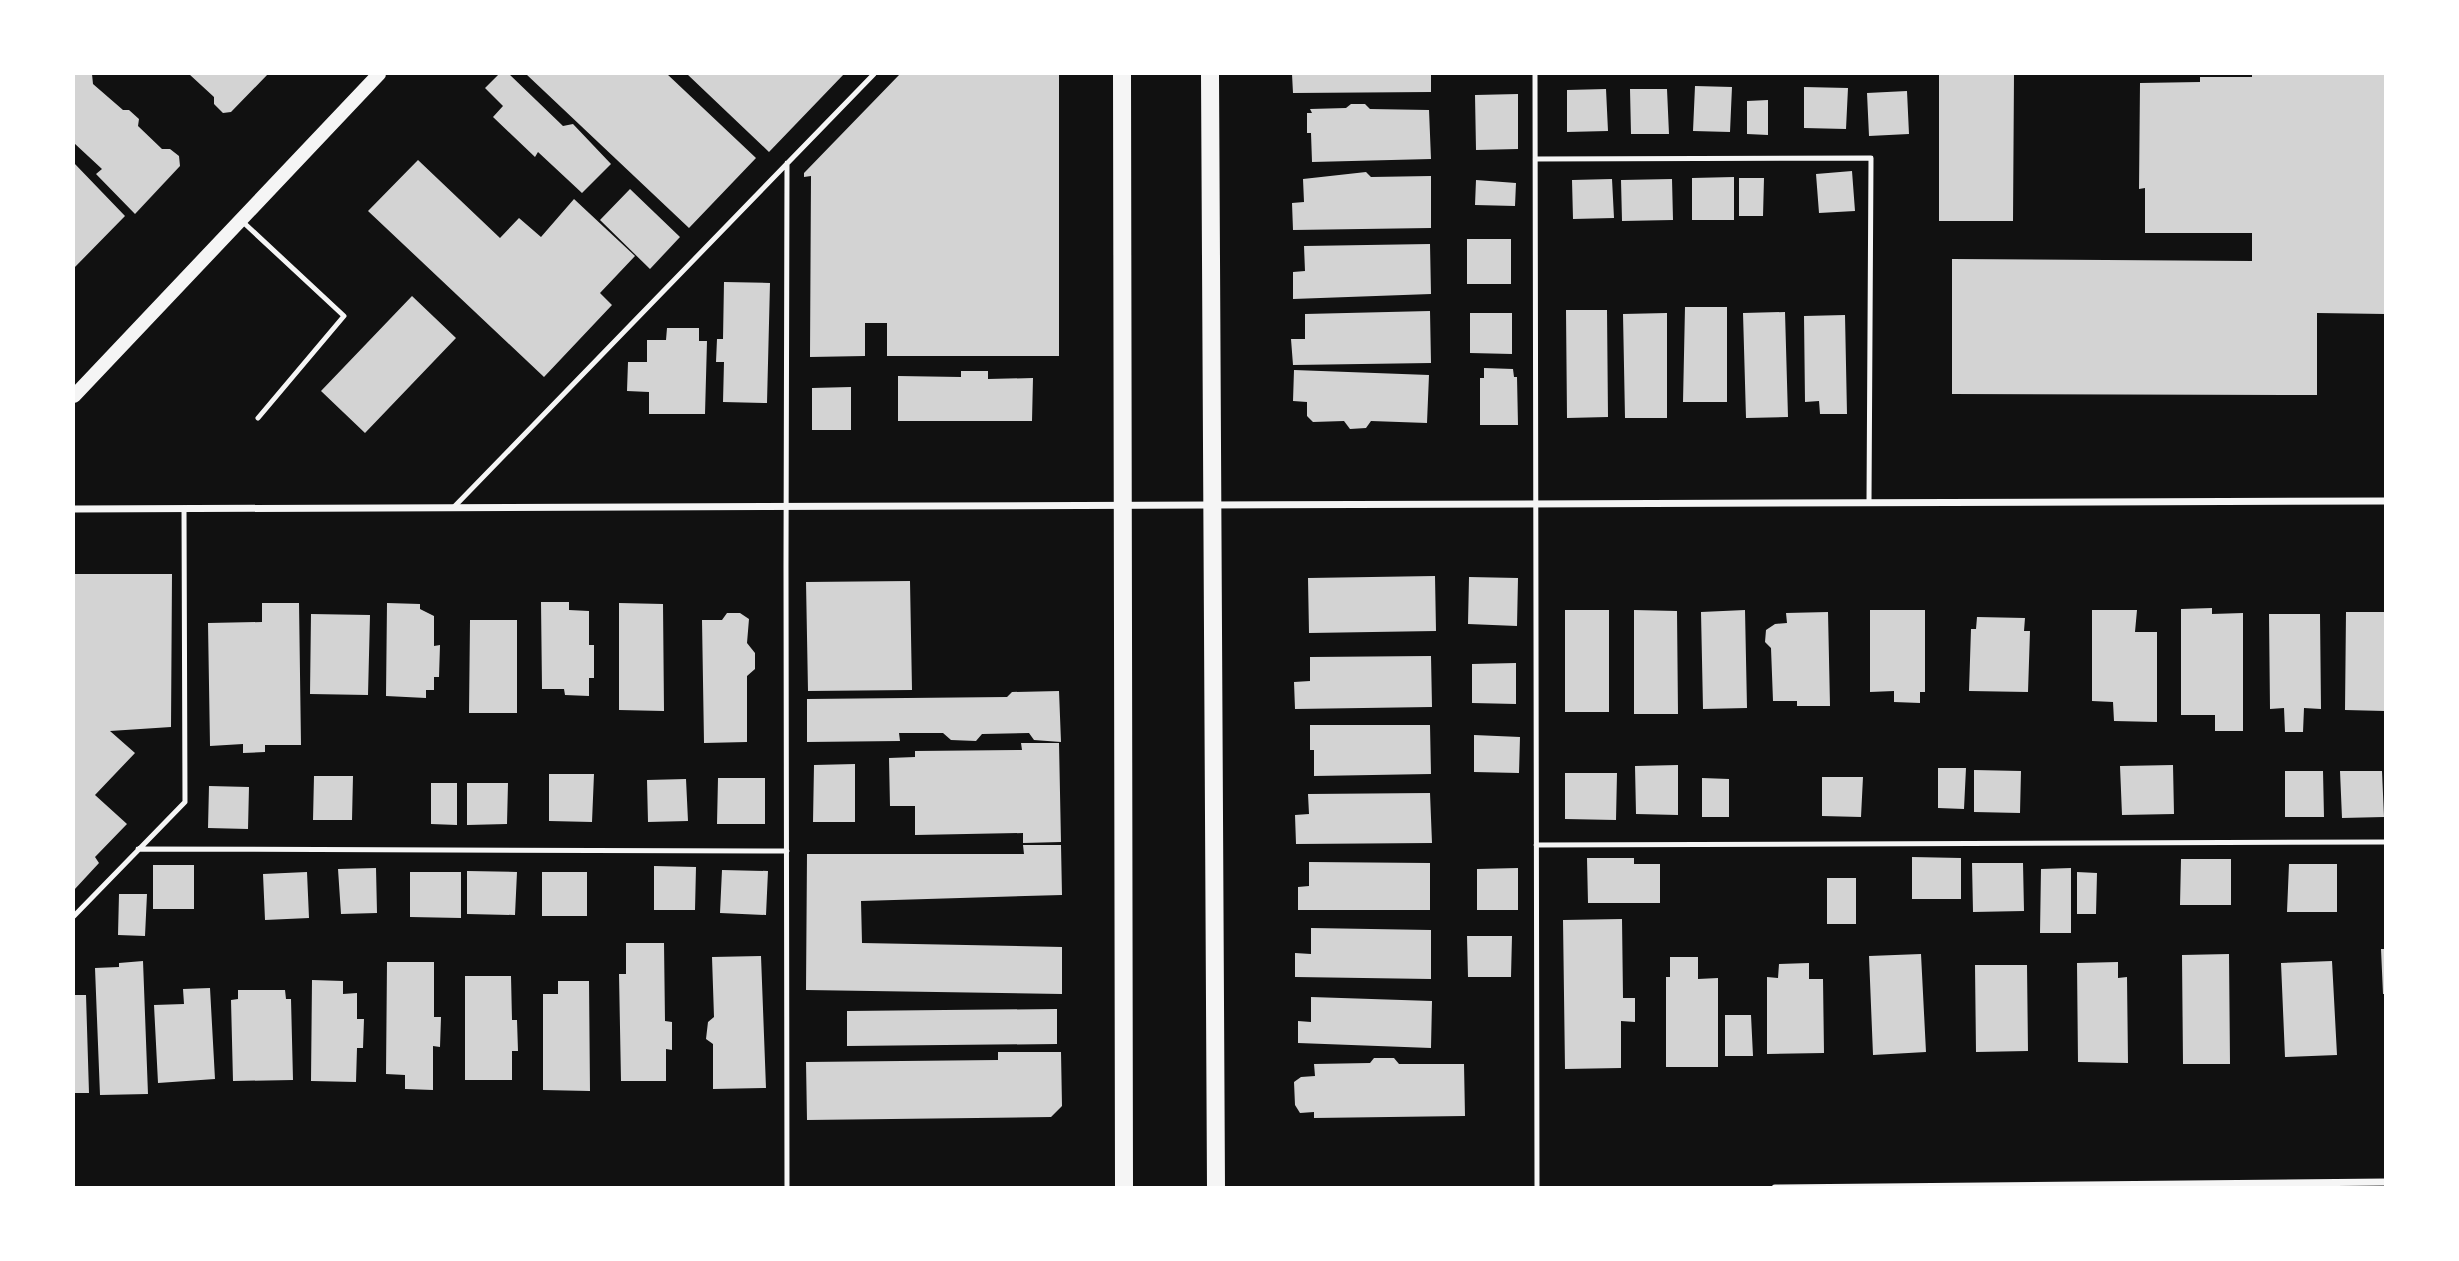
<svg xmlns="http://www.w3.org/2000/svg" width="2459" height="1261" font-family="Figtree,sans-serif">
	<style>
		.building { fill: #d3d3d3 }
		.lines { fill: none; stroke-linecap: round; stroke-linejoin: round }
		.service { stroke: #f5f5f5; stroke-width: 5 }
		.minor { stroke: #f5f5f5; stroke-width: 7 }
		.secondary { stroke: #f5f5f5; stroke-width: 14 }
		.primary { stroke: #f5f5f5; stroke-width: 18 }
	</style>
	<rect width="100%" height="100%" fill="#111"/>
	<!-- building -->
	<path class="building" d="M 74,74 L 92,74 L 93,84 L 123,110 L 129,110 L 139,119 L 138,126 L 162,149 L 170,149 L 179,156 L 180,166 L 135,214 L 96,174 L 102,169 L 74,143 Z
		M 189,74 L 268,74 L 231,112 L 223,113 L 214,104 L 214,97 Z
		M 499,74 L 509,74 L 563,126 L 573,124 L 611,164 L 582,193 L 538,152 L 535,157 L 493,117 L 503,106 L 485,88 Z
		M 526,74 L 667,74 L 756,158 L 689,228 Z
		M 687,74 L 844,74 L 769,152 Z
		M 900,74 L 1059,74 L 1059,356 L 887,356 L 887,323 L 865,323 L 865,356 L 810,357 L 811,176 L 804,177 L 804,173 Z
		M 1292,74 L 1431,74 L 1431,92 L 1293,93 Z
		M 1939,74 L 2014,74 L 2013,221 L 1939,221 Z
		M 2252,74 L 2385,74 L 2385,314 L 2317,313 L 2317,395 L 1952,394 L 1952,259 L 2252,261 L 2252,233 L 2145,233 L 2145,188 L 2139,189 L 2140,83 L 2200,82 L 2200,77 L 2252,77 Z
		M 1695,86 L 1732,87 L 1730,132 L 1693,131 Z
		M 1804,87 L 1848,88 L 1846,129 L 1804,128 Z
		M 1606,89 L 1608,131 L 1567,132 L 1567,90 Z
		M 1630,89 L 1667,89 L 1669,134 L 1631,134 Z
		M 1907,91 L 1909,134 L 1869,136 L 1867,93 Z
		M 1518,94 L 1518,149 L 1476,150 L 1475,95 Z
		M 1768,100 L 1768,135 L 1747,134 L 1747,101 Z
		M 1351,104 L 1365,104 L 1370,109 L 1429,110 L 1431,159 L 1312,162 L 1311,133 L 1307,133 L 1307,113 L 1312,113 L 1310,109 L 1346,108 Z
		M 418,160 L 500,238 L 519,218 L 541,237 L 574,199 L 635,256 L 600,293 L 612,305 L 544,377 L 368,211 Z
		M 74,163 L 125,216 L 74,268 Z
		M 1852,171 L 1855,211 L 1819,213 L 1816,174 Z
		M 1366,172 L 1371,177 L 1431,176 L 1431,228 L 1293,230 L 1292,203 L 1304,202 L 1303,179 Z
		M 1734,177 L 1734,220 L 1692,220 L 1692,178 Z
		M 1739,178 L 1764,178 L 1763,216 L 1739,216 Z
		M 1612,179 L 1614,218 L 1573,219 L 1572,180 Z
		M 1672,179 L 1673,220 L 1622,221 L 1621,180 Z
		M 1476,180 L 1516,183 L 1515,206 L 1475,205 Z
		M 630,189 L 680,237 L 650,269 L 600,220 Z
		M 1467,239 L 1511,239 L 1511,284 L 1467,284 Z
		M 1430,244 L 1431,294 L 1293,299 L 1293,272 L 1305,271 L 1304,246 Z
		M 724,282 L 770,283 L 767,403 L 723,402 L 724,362 L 716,362 L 717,339 L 723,339 Z
		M 412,296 L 456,338 L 365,433 L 321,391 Z
		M 1685,307 L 1727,307 L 1727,402 L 1683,402 Z
		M 1566,310 L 1607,310 L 1608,417 L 1567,418 Z
		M 1430,311 L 1431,363 L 1293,365 L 1291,339 L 1305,339 L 1305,314 Z
		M 1785,312 L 1788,417 L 1746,418 L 1743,313 Z
		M 1470,313 L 1512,313 L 1512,354 L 1470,353 Z
		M 1667,313 L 1667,418 L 1625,418 L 1623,314 Z
		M 1845,315 L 1847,414 L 1820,414 L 1819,401 L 1805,402 L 1804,316 Z
		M 667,328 L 699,328 L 699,341 L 707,341 L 705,414 L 649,414 L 649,392 L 627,391 L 628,362 L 647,362 L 647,340 L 666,340 Z
		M 1484,368 L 1513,369 L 1514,377 L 1517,377 L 1518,425 L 1480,425 L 1480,378 L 1484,378 Z
		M 1294,370 L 1429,375 L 1427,423 L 1371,421 L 1366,428 L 1350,429 L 1344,421 L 1313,422 L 1307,416 L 1307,402 L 1293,401 Z
		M 961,371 L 988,371 L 988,379 L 1033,378 L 1032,421 L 898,421 L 898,376 L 961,377 Z
		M 851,387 L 851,430 L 812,430 L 812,388 Z
		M 74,574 L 172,574 L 171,727 L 110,731 L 135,753 L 95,795 L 127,824 L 95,857 L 99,863 L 74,890 Z
		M 1435,576 L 1436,631 L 1309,633 L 1308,578 Z
		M 1469,577 L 1518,578 L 1517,626 L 1468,624 Z
		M 910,581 L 912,690 L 808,691 L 806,582 Z
		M 541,602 L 569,602 L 569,610 L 589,611 L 589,645 L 594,645 L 594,678 L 589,678 L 589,696 L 565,695 L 564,689 L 542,689 Z
		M 262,603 L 299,603 L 301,745 L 265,745 L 265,752 L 243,753 L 243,744 L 210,746 L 208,623 L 262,622 Z
		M 387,603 L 420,604 L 420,609 L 434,616 L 434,646 L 440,645 L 439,677 L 434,677 L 434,690 L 426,690 L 426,698 L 386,696 Z
		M 619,603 L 663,604 L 664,711 L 619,710 Z
		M 2212,608 L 2212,614 L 2243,613 L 2243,731 L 2215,731 L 2215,715 L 2181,715 L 2181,609 Z
		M 1565,610 L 1609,610 L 1609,712 L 1565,712 Z
		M 1634,610 L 1677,611 L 1678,714 L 1634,714 Z
		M 1745,610 L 1747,708 L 1703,709 L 1701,612 Z
		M 1870,610 L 1925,610 L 1925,692 L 1920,692 L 1920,703 L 1894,702 L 1894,691 L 1870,692 Z
		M 2092,610 L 2137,610 L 2135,632 L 2157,632 L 2157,722 L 2114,721 L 2113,702 L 2092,701 Z
		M 1828,612 L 1830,706 L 1797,706 L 1797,701 L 1773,701 L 1771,648 L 1765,642 L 1766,630 L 1775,624 L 1787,623 L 1786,613 Z
		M 2346,612 L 2385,612 L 2385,711 L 2345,710 Z
		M 727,613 L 740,613 L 749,619 L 747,643 L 755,653 L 755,669 L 747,676 L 747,742 L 704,743 L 702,620 L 722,620 Z
		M 311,614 L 370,615 L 368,695 L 310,694 Z
		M 2269,614 L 2320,614 L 2321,709 L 2304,708 L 2303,732 L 2285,732 L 2284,708 L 2270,709 Z
		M 1977,617 L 2025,618 L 2024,631 L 2030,631 L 2028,692 L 1969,691 L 1971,629 L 1976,629 Z
		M 470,620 L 517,620 L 517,713 L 469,713 Z
		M 1431,656 L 1432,707 L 1295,709 L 1294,682 L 1310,681 L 1310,657 Z
		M 1516,663 L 1516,704 L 1472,703 L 1472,664 Z
		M 1059,691 L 1061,742 L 1034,740 L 1029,733 L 982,734 L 976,741 L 951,740 L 943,733 L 899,733 L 900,741 L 807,742 L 807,699 L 1007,697 L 1012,692 Z
		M 1310,725 L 1430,725 L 1431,774 L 1314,776 L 1314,750 L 1310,750 Z
		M 1474,735 L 1520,737 L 1519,773 L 1474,772 Z
		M 1021,743 L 1059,743 L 1061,842 L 1023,843 L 1023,833 L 915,835 L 915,806 L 890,806 L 889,758 L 915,757 L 915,751 L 1022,750 Z
		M 855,764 L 855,822 L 813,822 L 814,765 Z
		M 1678,765 L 1678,815 L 1636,814 L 1635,766 Z
		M 2173,765 L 2174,814 L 2122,815 L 2120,766 Z
		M 1938,768 L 1966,768 L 1964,809 L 1938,808 Z
		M 1974,770 L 2021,771 L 2020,813 L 1974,812 Z
		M 2285,771 L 2323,771 L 2324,817 L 2285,817 Z
		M 2340,771 L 2382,771 L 2384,817 L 2342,818 Z
		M 1565,773 L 1617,773 L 1616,820 L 1565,819 Z
		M 549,774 L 594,774 L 592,822 L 549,821 Z
		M 314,776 L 353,776 L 352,820 L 313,820 Z
		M 1822,777 L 1863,777 L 1861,817 L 1822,816 Z
		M 718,778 L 765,778 L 765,824 L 717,824 Z
		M 1702,778 L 1729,779 L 1729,817 L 1702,817 Z
		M 686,779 L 688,821 L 648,822 L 647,780 Z
		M 431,783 L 457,783 L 457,825 L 431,824 Z
		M 467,783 L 508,783 L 507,824 L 467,825 Z
		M 209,786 L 249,787 L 248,829 L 208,828 Z
		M 1430,793 L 1432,843 L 1296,844 L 1295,815 L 1309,814 L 1308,794 Z
		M 1023,845 L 1061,845 L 1062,895 L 861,901 L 862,943 L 1062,947 L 1062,994 L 806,990 L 807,854 L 1024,854 Z
		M 1912,857 L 1961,858 L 1961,899 L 1912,899 Z
		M 1587,858 L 1634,858 L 1634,864 L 1660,864 L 1660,903 L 1588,903 Z
		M 2181,859 L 2231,859 L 2231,905 L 2180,905 Z
		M 1309,862 L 1430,863 L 1430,910 L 1298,910 L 1298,887 L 1309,886 Z
		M 1972,863 L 2023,863 L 2024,911 L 1973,912 Z
		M 2289,864 L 2337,864 L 2337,912 L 2287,912 Z
		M 153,865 L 194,865 L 194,909 L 153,909 Z
		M 654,866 L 696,867 L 695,910 L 654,910 Z
		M 376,868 L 377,913 L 341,914 L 338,869 Z
		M 1518,868 L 1518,910 L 1477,910 L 1477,869 Z
		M 2071,868 L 2071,933 L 2040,933 L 2041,869 Z
		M 722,870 L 768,871 L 766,915 L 720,913 Z
		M 467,871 L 517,872 L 515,915 L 467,914 Z
		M 307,872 L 309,918 L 265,920 L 263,874 Z
		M 410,872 L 461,872 L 461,918 L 410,917 Z
		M 542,872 L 587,872 L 587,916 L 542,916 Z
		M 2077,872 L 2097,873 L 2096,914 L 2077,914 Z
		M 1827,878 L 1856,878 L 1856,924 L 1827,924 Z
		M 119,894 L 147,894 L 145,936 L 118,935 Z
		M 1622,919 L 1623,998 L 1635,998 L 1635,1022 L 1621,1021 L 1621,1068 L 1565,1069 L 1563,920 Z
		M 1311,928 L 1431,930 L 1431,979 L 1295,977 L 1295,953 L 1311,954 Z
		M 1467,936 L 1512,936 L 1511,977 L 1468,977 Z
		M 626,943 L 664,943 L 665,1021 L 672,1022 L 672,1050 L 666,1049 L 666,1081 L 621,1081 L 619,974 L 626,974 Z
		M 2381,949 L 2385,949 L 2385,994 L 2383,994 Z
		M 1921,954 L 1926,1052 L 1873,1055 L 1869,956 Z
		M 2229,954 L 2230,1064 L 2183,1064 L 2182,955 Z
		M 761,956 L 766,1088 L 713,1089 L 713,1044 L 706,1039 L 708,1022 L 714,1017 L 712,957 Z
		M 1670,957 L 1698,957 L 1698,979 L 1718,978 L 1718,1067 L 1666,1067 L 1666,977 L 1670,977 Z
		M 143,961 L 148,1094 L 100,1095 L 95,968 L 119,967 L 119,963 Z
		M 2332,961 L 2337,1055 L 2285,1057 L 2281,963 Z
		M 387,962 L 434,962 L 434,1017 L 441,1017 L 440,1047 L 433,1046 L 433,1090 L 405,1089 L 405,1075 L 386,1074 Z
		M 2118,962 L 2118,978 L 2127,977 L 2128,1063 L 2078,1062 L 2077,963 Z
		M 1809,963 L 1809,979 L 1823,979 L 1824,1053 L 1767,1054 L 1767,977 L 1778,978 L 1779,964 Z
		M 1975,965 L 2027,965 L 2028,1051 L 1976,1052 Z
		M 465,976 L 511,976 L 512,1020 L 517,1020 L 518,1051 L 512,1051 L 512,1080 L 465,1080 Z
		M 312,980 L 343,981 L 343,994 L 357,993 L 357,1019 L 364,1019 L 363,1048 L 357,1048 L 356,1082 L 311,1081 Z
		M 558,981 L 589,981 L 590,1091 L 543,1090 L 543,994 L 558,994 Z
		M 210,988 L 215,1079 L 158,1083 L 154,1005 L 184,1004 L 183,989 Z
		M 238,990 L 285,990 L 286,999 L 291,999 L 293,1080 L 233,1081 L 231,1000 L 238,999 Z
		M 74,995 L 86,995 L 89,1093 L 74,1093 Z
		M 1311,997 L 1432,1001 L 1431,1048 L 1298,1043 L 1298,1021 L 1311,1022 Z
		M 1057,1009 L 1057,1044 L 847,1046 L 847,1011 Z
		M 1725,1015 L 1751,1015 L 1753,1056 L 1725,1056 Z
		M 998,1052 L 1061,1052 L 1062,1106 L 1051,1117 L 807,1120 L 806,1062 L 998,1060 Z
		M 1374,1058 L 1394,1058 L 1399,1064 L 1464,1064 L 1465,1116 L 1314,1118 L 1314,1112 L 1300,1113 L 1295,1105 L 1294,1082 L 1301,1077 L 1315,1076 L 1314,1064 L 1370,1063 Z"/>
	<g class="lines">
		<!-- service -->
		<path class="service" d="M 1535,74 L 1537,1188
			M 1535,159 L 1871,158 L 1869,503
			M 243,222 L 344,316 L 258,418
			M 453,508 L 874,74
			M 1536,845 L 2386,842
			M 138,849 L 787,851
			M 74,916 L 185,802 L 184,508
			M 787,1188 L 786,566 L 787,163"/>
		<!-- minor -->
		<path class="minor" d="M 74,509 L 2386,501
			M 1775,1188 L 2386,1182"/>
		<!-- secondary -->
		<path class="secondary" d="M 74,396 L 379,74"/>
		<!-- primary -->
		<path class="primary" d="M 1122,74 L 1124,1188
			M 1210,74 L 1216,1188"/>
	</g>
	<!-- border -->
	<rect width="2459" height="1261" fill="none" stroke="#ffffff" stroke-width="150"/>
</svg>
